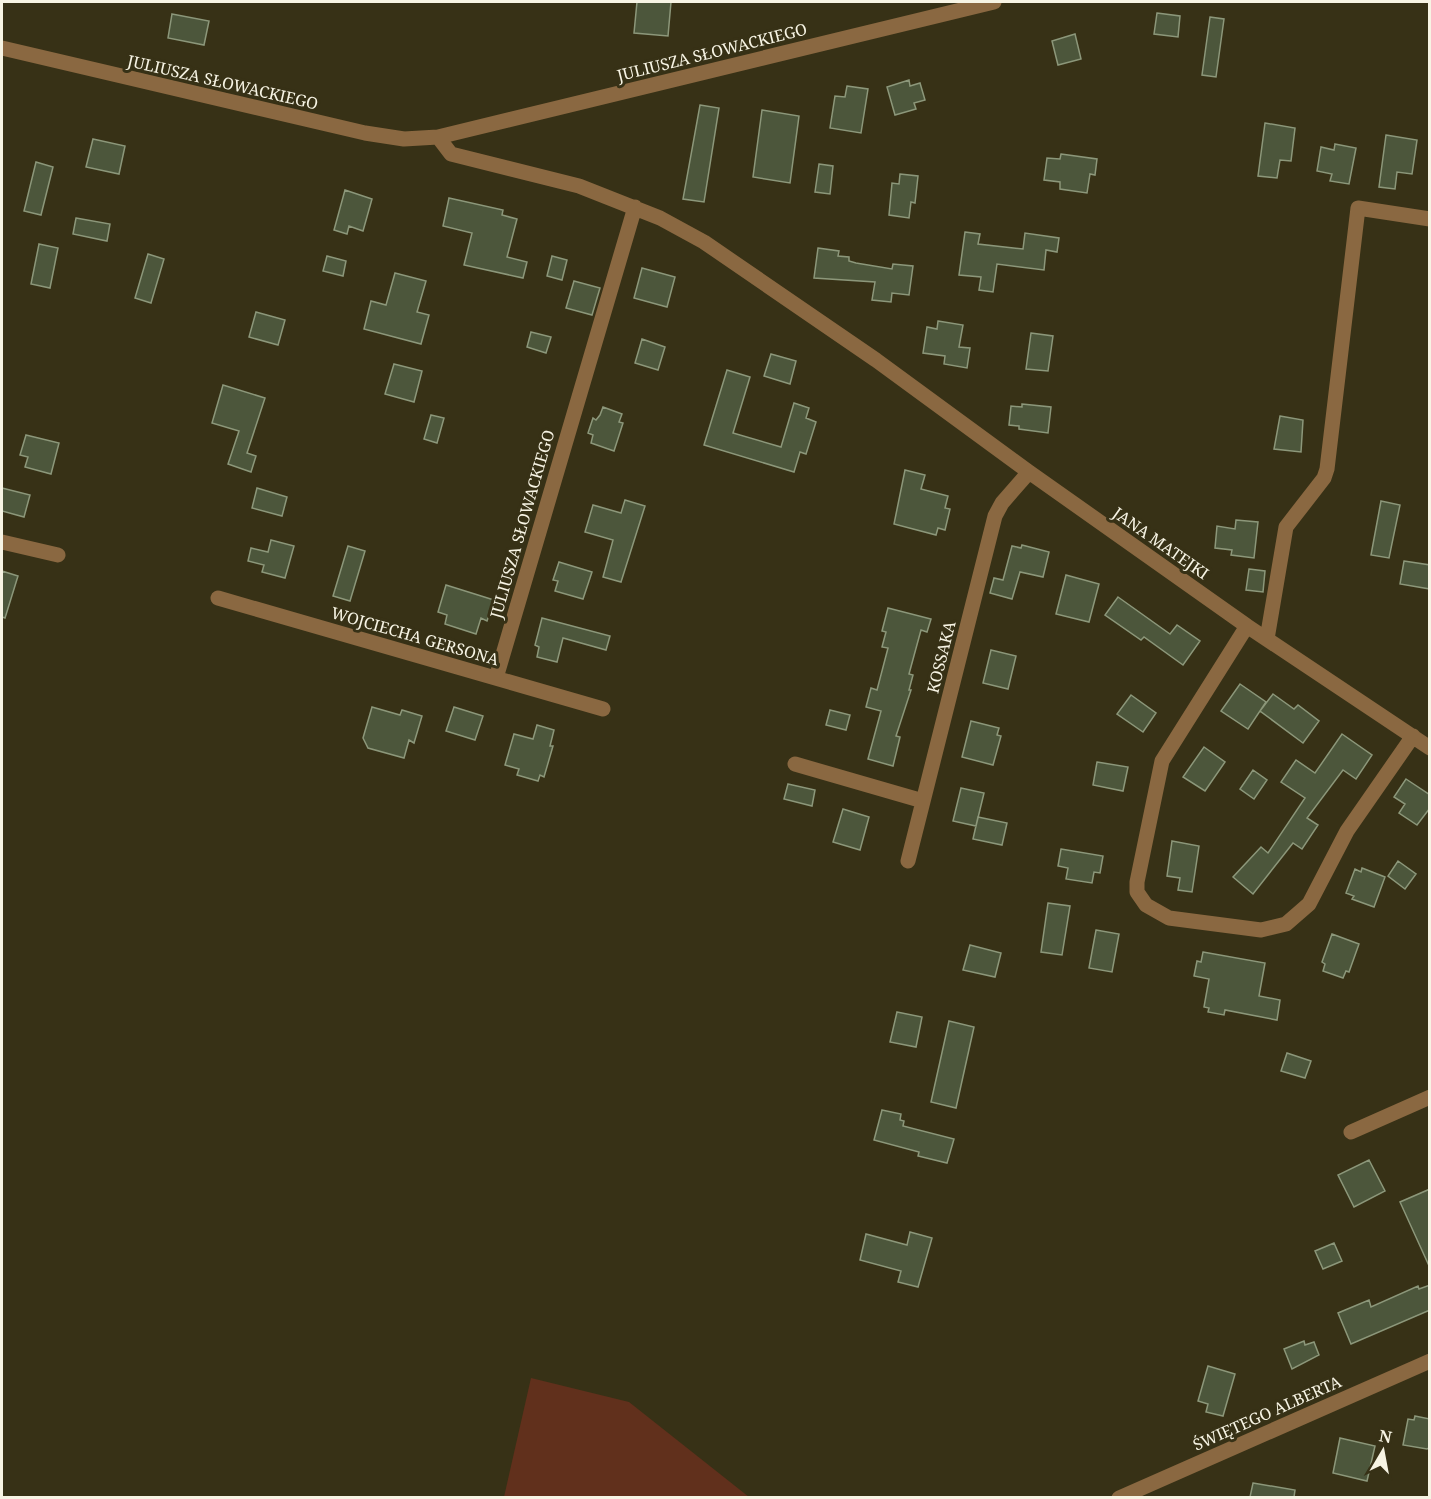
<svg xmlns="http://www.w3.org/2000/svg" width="1431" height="1499" font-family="'Noto Serif',serif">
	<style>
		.green { fill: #61301c }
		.building { fill: #4c563b; stroke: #8c977a; stroke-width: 1.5 }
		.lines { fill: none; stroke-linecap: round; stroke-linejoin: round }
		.minor { stroke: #8a6841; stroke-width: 15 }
		.labels { text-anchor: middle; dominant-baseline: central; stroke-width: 6; stroke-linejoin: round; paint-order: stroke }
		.street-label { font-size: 16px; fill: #f7f4e4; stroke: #373116 }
	</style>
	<rect width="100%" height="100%" fill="#373116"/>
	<!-- green -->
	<path class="green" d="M 531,1378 L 629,1402 L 749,1497 L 504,1497 Z"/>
	<!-- building -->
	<path class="building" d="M 637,2 L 671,2 L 668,36 L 634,33 Z
		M 1157,13 L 1180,16 L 1178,37 L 1154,34 Z
		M 172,14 L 209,21 L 204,45 L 168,38 Z
		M 1210,17 L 1224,19 L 1216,77 L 1202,75 Z
		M 1075,34 L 1081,59 L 1058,65 L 1052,41 Z
		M 909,80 L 910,86 L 920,83 L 925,100 L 914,103 L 916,109 L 895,115 L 887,87 Z
		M 847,86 L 868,89 L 861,133 L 830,128 L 835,96 L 845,97 Z
		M 700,105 L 719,108 L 704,202 L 683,199 Z
		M 762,110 L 799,116 L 790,183 L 753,177 Z
		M 1265,123 L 1295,128 L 1291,161 L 1280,160 L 1277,178 L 1258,176 Z
		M 1386,135 L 1417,140 L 1412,174 L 1397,172 L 1395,189 L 1379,187 Z
		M 93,139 L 125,146 L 119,174 L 86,167 Z
		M 1335,144 L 1356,148 L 1349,184 L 1330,181 L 1332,174 L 1317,171 L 1321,147 L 1334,150 Z
		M 1061,154 L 1097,159 L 1095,175 L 1090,174 L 1087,193 L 1060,189 L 1060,182 L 1044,180 L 1047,158 L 1060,159 Z
		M 36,162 L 53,167 L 41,215 L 24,211 Z
		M 819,164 L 833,166 L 830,194 L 815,192 Z
		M 900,174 L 918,176 L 915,203 L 911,202 L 909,218 L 889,215 L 892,183 L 899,184 Z
		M 345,190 L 372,199 L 363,231 L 349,226 L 347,234 L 334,230 Z
		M 449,198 L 503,210 L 502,215 L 517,219 L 507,257 L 527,262 L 523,278 L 464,265 L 472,233 L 443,226 Z
		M 76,218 L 110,224 L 107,241 L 73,234 Z
		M 965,232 L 980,234 L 978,244 L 1023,249 L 1025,233 L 1059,238 L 1057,252 L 1046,250 L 1044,270 L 997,264 L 993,292 L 979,290 L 981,277 L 959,275 Z
		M 39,244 L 58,248 L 50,288 L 31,284 Z
		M 818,248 L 839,251 L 838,256 L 849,257 L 849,261 L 856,263 L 892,269 L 893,264 L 913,266 L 909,295 L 892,293 L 891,302 L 872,300 L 875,282 L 814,278 Z
		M 148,254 L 164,259 L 151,303 L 135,298 Z
		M 327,256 L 346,261 L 343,276 L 323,271 Z
		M 552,256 L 567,260 L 562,280 L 547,276 Z
		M 642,268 L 675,277 L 667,307 L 634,298 Z
		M 395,273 L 426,281 L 417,312 L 429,315 L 421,344 L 364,329 L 371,301 L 386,305 Z
		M 574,281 L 600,288 L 592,315 L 566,308 Z
		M 256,312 L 285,320 L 278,345 L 249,337 Z
		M 938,321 L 963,325 L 959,347 L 970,348 L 967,368 L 944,364 L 945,356 L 923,353 L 927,327 L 937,329 Z
		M 531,332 L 551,337 L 546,353 L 527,347 Z
		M 1031,333 L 1053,336 L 1048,371 L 1026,369 Z
		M 642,339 L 665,347 L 658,370 L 635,363 Z
		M 771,354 L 796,361 L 790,384 L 764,376 Z
		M 394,364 L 422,371 L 414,402 L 385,394 Z
		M 727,370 L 750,377 L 733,433 L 781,447 L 794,403 L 809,408 L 806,418 L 816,422 L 806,454 L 800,452 L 794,472 L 704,445 Z
		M 223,385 L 265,398 L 247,453 L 256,456 L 251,472 L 228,464 L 239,431 L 212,423 Z
		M 1022,404 L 1051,407 L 1048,433 L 1019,429 L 1019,426 L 1009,425 L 1011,406 L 1022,407 Z
		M 603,407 L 622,414 L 619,422 L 623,423 L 614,451 L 591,443 L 593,435 L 588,433 L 593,418 L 596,420 L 600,415 Z
		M 431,415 L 444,418 L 437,443 L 424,439 Z
		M 1280,416 L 1303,420 L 1301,452 L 1274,449 Z
		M 26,435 L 59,443 L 51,474 L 25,467 L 28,457 L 20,455 Z
		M 905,470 L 925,475 L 921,489 L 948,496 L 945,508 L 950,509 L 945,530 L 938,528 L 936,535 L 894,524 Z
		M 2,488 L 30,495 L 24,517 L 2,511 Z
		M 257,488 L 287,497 L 282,516 L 252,508 Z
		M 625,500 L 645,506 L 621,582 L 603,577 L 613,540 L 585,532 L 593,505 L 621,513 Z
		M 1381,501 L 1400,505 L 1389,558 L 1371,555 Z
		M 1236,520 L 1258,522 L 1254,558 L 1231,555 L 1232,550 L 1215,548 L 1217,526 L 1235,529 Z
		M 271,540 L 294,546 L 285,578 L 262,572 L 264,565 L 248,561 L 251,548 L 268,552 Z
		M 1022,545 L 1049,552 L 1043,577 L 1020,572 L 1012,599 L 990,593 L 994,578 L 1003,580 L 1012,546 L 1021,548 Z
		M 348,546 L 365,551 L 350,601 L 333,596 Z
		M 1404,561 L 1430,565 L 1430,589 L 1400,584 Z
		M 559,562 L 592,572 L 583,599 L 555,591 L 558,581 L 553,580 Z
		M 1249,569 L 1265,571 L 1263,592 L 1246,590 Z
		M 2,571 L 18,576 L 5,618 L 2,617 Z
		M 1066,575 L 1099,584 L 1089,622 L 1056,614 Z
		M 446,585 L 494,600 L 487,621 L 481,618 L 476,634 L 445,624 L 447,615 L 438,612 Z
		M 1118,597 L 1170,634 L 1177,625 L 1200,641 L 1183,665 L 1144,637 L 1141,640 L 1105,615 Z
		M 888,608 L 931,619 L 927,632 L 921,630 L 909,674 L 913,675 L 909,690 L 911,690 L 896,736 L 900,737 L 893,766 L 868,759 L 881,711 L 866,707 L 871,688 L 877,690 L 888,648 L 882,647 L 886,632 L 882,631 Z
		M 542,618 L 610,636 L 606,650 L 563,638 L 557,662 L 537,657 L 539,647 L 535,645 Z
		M 991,650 L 1016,656 L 1008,689 L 983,683 Z
		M 1240,684 L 1266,702 L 1248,729 L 1221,711 Z
		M 1273,694 L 1294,709 L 1298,705 L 1319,721 L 1303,743 L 1260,711 Z
		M 1131,695 L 1156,713 L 1143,732 L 1117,714 Z
		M 372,707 L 400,715 L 402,710 L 422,716 L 414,743 L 409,740 L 404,758 L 368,748 L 363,738 Z
		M 454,707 L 483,716 L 475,740 L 446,731 Z
		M 830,710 L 850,715 L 846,730 L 826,725 Z
		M 971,721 L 999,728 L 997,735 L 1001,736 L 993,765 L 962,757 Z
		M 537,725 L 554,730 L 550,746 L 553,746 L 544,777 L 540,775 L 538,781 L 517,775 L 519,769 L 505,765 L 514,734 L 533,739 Z
		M 1342,734 L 1372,755 L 1356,779 L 1343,770 L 1307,818 L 1318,825 L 1302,849 L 1293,843 L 1253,894 L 1233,877 L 1261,847 L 1268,853 L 1305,798 L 1281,782 L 1296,760 L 1315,773 Z
		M 1204,747 L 1225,762 L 1205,791 L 1183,777 Z
		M 1097,762 L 1128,767 L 1123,791 L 1093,785 Z
		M 1253,770 L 1267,780 L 1254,799 L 1240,789 Z
		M 1406,779 L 1430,795 L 1430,808 L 1417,825 L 1399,813 L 1405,804 L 1394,797 Z
		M 788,784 L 815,790 L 812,806 L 784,799 Z
		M 961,788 L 984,793 L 976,826 L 953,821 Z
		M 843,809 L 869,817 L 860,850 L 833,842 Z
		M 978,817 L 1007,823 L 1002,845 L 973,839 Z
		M 1172,841 L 1199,846 L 1192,892 L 1178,890 L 1180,878 L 1167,876 Z
		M 1061,849 L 1103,856 L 1100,873 L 1094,872 L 1092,883 L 1066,879 L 1068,868 L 1058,866 Z
		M 1398,861 L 1416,874 L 1405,889 L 1388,876 Z
		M 1362,868 L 1385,877 L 1374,907 L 1352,899 L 1354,896 L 1346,893 L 1355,869 L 1361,872 Z
		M 1048,903 L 1070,906 L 1062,955 L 1041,952 Z
		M 1096,930 L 1119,934 L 1112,972 L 1089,968 Z
		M 1332,934 L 1359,944 L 1349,972 L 1346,971 L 1343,978 L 1323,971 L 1325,964 L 1322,962 Z
		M 970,945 L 1001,953 L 995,977 L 963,970 Z
		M 1203,952 L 1265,963 L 1259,996 L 1280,1000 L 1277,1020 L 1225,1010 L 1224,1015 L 1208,1012 L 1209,1008 L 1204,1007 L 1209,979 L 1194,976 L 1197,961 L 1201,962 Z
		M 897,1012 L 922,1017 L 916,1047 L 890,1042 Z
		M 949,1021 L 974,1027 L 956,1108 L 931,1102 Z
		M 1287,1053 L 1311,1061 L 1305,1078 L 1281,1071 Z
		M 882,1110 L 901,1114 L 900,1120 L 904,1121 L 903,1126 L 954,1139 L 947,1163 L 918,1156 L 919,1152 L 874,1140 Z
		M 1369,1160 L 1385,1191 L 1354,1207 L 1338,1175 Z
		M 1430,1189 L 1430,1268 L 1400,1202 Z
		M 910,1232 L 932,1238 L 918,1287 L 898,1282 L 901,1271 L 860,1260 L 866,1234 L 907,1245 Z
		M 1334,1243 L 1342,1261 L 1323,1269 L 1315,1251 Z
		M 1430,1285 L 1430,1310 L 1351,1344 L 1338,1313 L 1369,1300 L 1371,1307 L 1418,1286 L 1419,1289 Z
		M 1304,1341 L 1305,1345 L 1314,1342 L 1319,1355 L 1292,1369 L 1284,1349 Z
		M 1208,1366 L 1235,1374 L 1223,1416 L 1206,1412 L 1208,1404 L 1198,1401 Z
		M 1415,1416 L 1430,1419 L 1430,1447 L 1427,1449 L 1403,1445 L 1408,1419 L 1414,1420 Z
		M 1340,1438 L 1375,1446 L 1367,1481 L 1333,1473 Z
		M 1253,1483 L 1295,1490 L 1294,1497 L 1250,1497 Z"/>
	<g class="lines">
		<!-- minor -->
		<path class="minor" d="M 2,48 L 365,133 L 404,139 L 438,137 L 994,2
			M 438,137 L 451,154 L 579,186 L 660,218 L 704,242 L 876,360 L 1029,472 L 1247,626 L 1430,748
			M 2,542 L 58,555
			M 218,598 L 603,709
			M 1247,626 L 1162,761 L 1137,882 L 1137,892 L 1146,905 L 1169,918 L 1261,930 L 1286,924 L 1309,904 L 1347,831 L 1413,736
			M 1267,639 L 1286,527 L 1324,478 L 1327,469 L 1358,208 L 1430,219
			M 496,678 L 635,207
			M 795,764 L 923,801
			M 908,861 L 995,516 L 1002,503 L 1029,472
			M 1351,1132 L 1430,1097
			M 1119,1498 L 1430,1361"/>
	</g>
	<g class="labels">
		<!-- street labels -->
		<g class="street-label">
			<text transform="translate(712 52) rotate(-14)">JULIUSZA SŁOWACKIEGO</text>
			<text transform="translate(223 82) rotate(13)">JULIUSZA SŁOWACKIEGO</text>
			<text transform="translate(522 524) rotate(-74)">JULIUSZA SŁOWACKIEGO</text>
			<text transform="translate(1161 543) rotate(35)">JANA MATEJKI</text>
			<text transform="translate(415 636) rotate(16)">WOJCIECHA GERSONA</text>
			<text transform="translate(941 657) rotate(-76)">KOSSAKA</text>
			<text transform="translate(1267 1413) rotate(-24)">ŚWIĘTEGO ALBERTA</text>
		</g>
	</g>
	<!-- border -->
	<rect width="1431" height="1499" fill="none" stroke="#f7f4e4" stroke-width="6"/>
	<!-- north arrow -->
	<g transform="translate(1383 1451) rotate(10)" stroke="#373116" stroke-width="4.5" paint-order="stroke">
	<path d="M0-4.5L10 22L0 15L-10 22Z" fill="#f7f4e4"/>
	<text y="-9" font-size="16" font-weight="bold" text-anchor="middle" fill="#f7f4e4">N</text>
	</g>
</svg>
